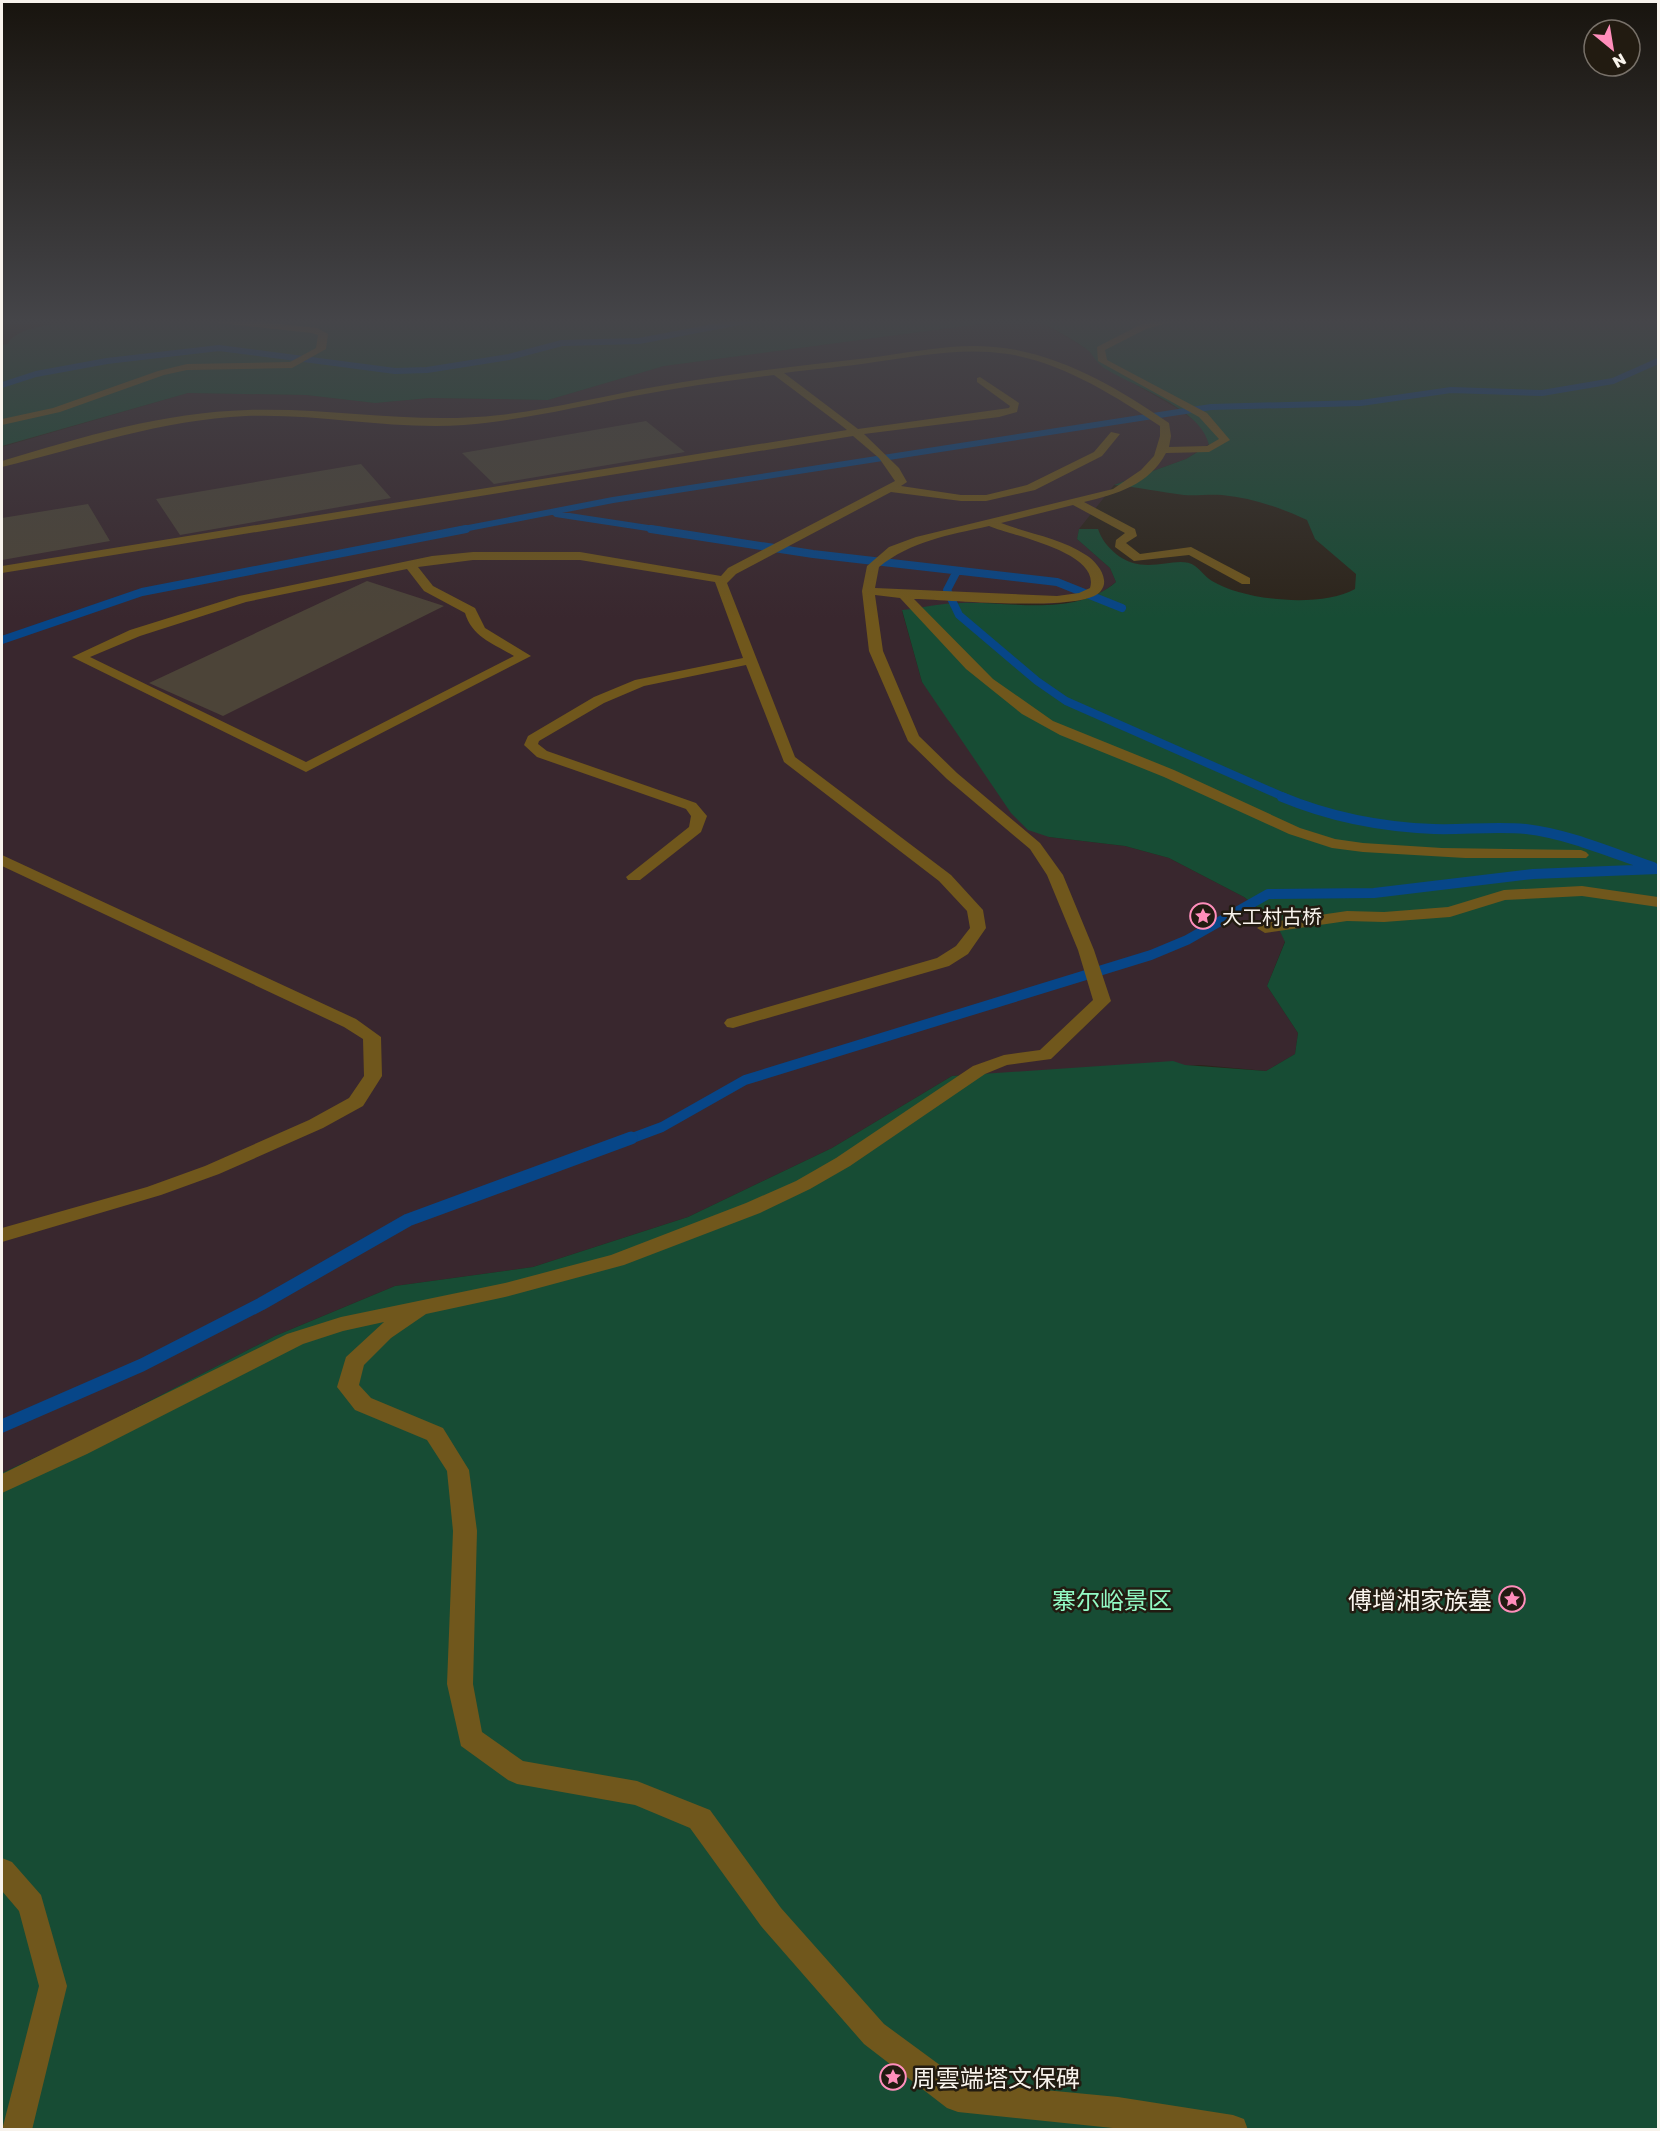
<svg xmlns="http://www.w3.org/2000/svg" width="1660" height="2131" font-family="'Golos Text','Noto Sans SC',sans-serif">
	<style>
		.industrial { fill: #39272e }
		.green { fill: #174c34 }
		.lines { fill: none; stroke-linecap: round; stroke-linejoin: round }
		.stream-far3 { stroke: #074688; stroke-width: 6 }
		.stream-far2 { stroke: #074688; stroke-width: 8 }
		.stream-far1 { stroke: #074688; stroke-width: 10 }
		.stream { stroke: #074688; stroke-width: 13 }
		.building { fill: #4c4438 }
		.minor { fill: #70571c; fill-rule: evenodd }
		.labels { text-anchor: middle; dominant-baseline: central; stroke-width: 5; stroke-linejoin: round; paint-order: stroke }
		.poi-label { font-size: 20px; fill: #f8f3ec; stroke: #221b11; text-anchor: start }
		.near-park-label { font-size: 24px; fill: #93fbc5; stroke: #221b11 }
		.near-poi-label { font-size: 24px; fill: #f8f3ec; stroke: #221b11; text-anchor: end }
	</style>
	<rect width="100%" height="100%" fill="#2c241a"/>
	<!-- industrial -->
	<path class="industrial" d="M 1010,320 L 1038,320 L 1088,350 L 1104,367 L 1175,407 L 1195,421 L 1206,433 L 1209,444 L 1186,459 L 1114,485 L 1079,529 L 1077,539 L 1110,568 L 1116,582 L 1100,594 L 1082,600 L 1052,604 L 960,603 L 902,611 L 922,682 L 1049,837 L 1125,846 L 1169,858 L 1244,897 L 1275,921 L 1285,941 L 1267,986 L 1298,1033 L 1295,1054 L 1266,1071 L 1201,1065 L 952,1076 L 832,1148 L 688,1217 L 533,1267 L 395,1286 L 275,1336 L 86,1434 L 2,1473 L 2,447 L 188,393 L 306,395 L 375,403 L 430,398 L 548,400 L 664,366 Z"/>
	<!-- green -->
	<path class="green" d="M 106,320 L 1010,320 L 664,366 L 548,400 L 430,398 L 375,403 L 306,395 L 188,393 L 2,446 L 2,345 L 8,344 C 18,322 83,321 106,320 Z
		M 1038,320 L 1658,320 L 1658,2129 L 2,2129 L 2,1473 L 86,1434 L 275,1336 L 395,1286 L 533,1267 L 688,1217 L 832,1148 L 952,1076 L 1173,1061 L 1185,1065 L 1266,1071 L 1295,1054 L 1298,1033 L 1267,986 L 1285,942 L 1275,921 L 1244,897 L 1169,858 L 1125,846 L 1049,837 L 1028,830 L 1011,813 L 922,682 L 902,610 C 921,608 941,603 961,603 C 1011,601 1074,618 1116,582 L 1110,568 L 1077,539 L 1079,529 L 1098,529 C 1102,540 1107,546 1116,554 C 1146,578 1177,553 1195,566 C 1201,570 1205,577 1212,581 C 1245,601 1321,608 1355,589 L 1356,574 L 1315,539 L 1307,520 C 1279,507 1252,498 1222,495 C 1209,494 1196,496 1184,495 C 1160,492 1138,487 1114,485 L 1186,459 L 1209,445 C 1201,408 1134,387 1104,368 C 1097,363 1094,357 1089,351 C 1080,343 1050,327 1038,320 Z"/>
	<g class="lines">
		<!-- stream-far3 -->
		<path class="stream-far3" d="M 2,385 L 36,374 L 107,361 L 219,348 L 395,371 L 427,370 L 509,357 L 562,343 L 639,341 L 750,320
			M 556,514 L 661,530
			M 458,530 L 613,500 L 1211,407 L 1361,403 L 1451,390 L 1542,393 L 1613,381 L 1658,361"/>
		<!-- stream-far2 -->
		<path class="stream-far2" d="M 651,529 L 813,554 L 1057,582 L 1122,608
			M 957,571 L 947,590 L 959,615 L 1037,681 L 1066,701 L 1286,798
			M 2,640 L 142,592 L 466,529"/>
		<!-- stream-far1 -->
		<path class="stream-far1" d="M 1282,797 C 1330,817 1382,827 1434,829 C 1464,830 1495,826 1526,829 C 1569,834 1612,853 1653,867
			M 627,1140 L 662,1127 L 745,1080 L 1151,955 L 1187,940 L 1268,894 L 1374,893 L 1533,874 L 1658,869"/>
		<!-- stream -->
		<path class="stream" d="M 2,1426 L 142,1365 L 261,1304 L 408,1220 L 631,1138"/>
	</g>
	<!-- building -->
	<path class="building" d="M 646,421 L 685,452 L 494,484 L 462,453 Z
		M 361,464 L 391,498 L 180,535 L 156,499 Z
		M 88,504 L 110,541 L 2,560 L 2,518 Z
		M 367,581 L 444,606 L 223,716 L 149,683 Z"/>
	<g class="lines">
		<!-- minor -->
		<path class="minor" d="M 215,320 L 242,320 L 317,328 L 328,334 L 326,349 L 292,368 L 187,370 L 164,375 L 60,412 L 2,425 L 2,419 L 53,408 L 158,371 L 187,364 L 290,362 L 316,348 L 318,335 L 312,333 L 219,323 Z
			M 1163,320 L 1178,320 L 1146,329 L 1105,350 L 1107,360 L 1207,413 L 1230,440 L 1209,452 L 1166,453 C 1149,485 1117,494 1084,502 L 1135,529 L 1137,536 L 1126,543 L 1140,554 L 1191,547 L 1250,578 L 1250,584 L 1242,584 L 1189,555 L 1134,561 L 1115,547 L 1116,540 L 1125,533 L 1073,505 L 1001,523 C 1029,534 1061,538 1086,555 C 1094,560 1103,570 1104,580 C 1105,586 1101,592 1096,595 C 1067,611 952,600 914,599 L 993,679 L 1053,721 L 1174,770 L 1300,828 L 1335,839 L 1363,843 L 1442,848 L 1581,850 L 1586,852 L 1589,855 L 1586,858 L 1465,858 L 1363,852 L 1332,848 L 1289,834 L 1164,777 L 1060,735 L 1022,714 L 966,669 L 900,598 L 875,595 L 883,651 L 919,736 L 957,773 L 1040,843 L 1063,875 L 1094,950 L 1111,1001 L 1051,1059 L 1007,1065 L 985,1074 L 850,1166 L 810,1189 L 760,1213 L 624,1265 L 505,1297 L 426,1314 L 391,1338 L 364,1365 L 359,1385 L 371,1398 L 443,1428 L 469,1470 L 477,1531 L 473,1684 L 482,1732 L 523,1761 L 637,1781 L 710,1810 L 781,1908 L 884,2024 L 963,2082 L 1118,2097 L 1233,2115 L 1244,2119 L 1248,2130 L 1132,2130 L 958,2112 L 947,2108 L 864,2044 L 761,1926 L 690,1828 L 635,1805 L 517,1784 L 508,1780 L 461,1746 L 447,1684 L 453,1531 L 447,1471 L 427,1440 L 355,1410 L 337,1387 L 346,1357 L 384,1322 L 343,1331 L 303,1344 L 87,1454 L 2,1493 L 2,1474 L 287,1334 L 341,1317 L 505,1283 L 611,1255 L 746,1203 L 796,1181 L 836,1158 L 973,1066 L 1004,1055 L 1040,1050 L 1093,1000 L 1078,950 L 1047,875 L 1030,849 L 947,779 L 908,741 L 869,651 L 862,591 L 867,566 L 889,547 L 916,537 L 1113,489 L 1141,470 L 1154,456 L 1160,436 L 1160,426 C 1116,396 1061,362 1008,354 C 963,347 919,356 875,362 C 845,367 814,369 784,373 L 858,429 L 1009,408 L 1010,406 L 977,382 L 977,378 L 980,377 L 1019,403 L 1017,412 L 999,417 L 864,434 L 899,468 L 907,482 L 901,486 L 961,495 L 986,495 L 1027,485 L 1094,452 L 1111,432 L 1120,434 L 1102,456 L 1035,490 L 986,501 L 961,501 L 891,492 L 736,574 L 727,583 L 795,757 L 951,875 L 983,910 L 986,928 L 968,954 L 949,966 L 733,1028 L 727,1027 L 724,1023 L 727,1019 L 937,958 L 956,946 L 970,928 L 967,911 L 939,881 L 784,762 L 746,665 L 644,686 L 604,703 L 539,741 L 538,744 L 547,751 L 696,803 L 707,816 L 701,832 L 640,880 L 628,880 L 626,877 L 689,827 L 691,816 L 686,809 L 537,757 L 524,745 L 528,736 L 594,697 L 635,680 L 743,658 L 715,582 L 580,560 L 473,560 L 418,567 L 433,586 L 475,608 L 485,628 L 531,656 L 306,772 L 72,657 L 130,630 L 239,596 L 432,556 L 473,552 L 580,552 L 721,576 L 728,568 L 895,481 L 879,458 L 853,436 L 2,573 L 2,566 L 847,430 L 842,426 L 774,375 C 727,381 680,387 634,396 C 577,407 522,420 464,425 C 391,430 319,413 246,416 C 162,420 83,447 2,467 L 2,461 C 82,437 164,412 248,410 C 334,407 412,425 500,415 C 552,409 603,396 654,387 C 725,374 797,366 868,358 C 910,353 952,343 994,347 C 1057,352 1118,388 1169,423 L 1171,436 L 1169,447 L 1207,446 L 1219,439 L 1199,417 L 1098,361 L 1097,347 L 1140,325 ZM 989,526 C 1012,536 1101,552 1090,588 L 1079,593 L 1057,596 L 875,588 L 879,567 C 911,541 949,535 989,526 ZM 407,569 L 424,591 L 465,613 C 472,637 494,644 514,656 L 306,762 L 90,657 L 140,636 L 246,602 Z
			M 2,855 L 356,1019 L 381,1037 L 382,1076 L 363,1106 L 323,1128 L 219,1174 L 161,1195 L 2,1242 L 2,1228 L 147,1187 L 205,1166 L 309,1120 L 349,1098 L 364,1076 L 363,1039 L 344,1027 L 2,866 Z
			M 1582,886 L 1658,897 L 1658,907 L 1582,896 L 1505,900 L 1450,917 L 1384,922 L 1347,921 L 1265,933 L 1257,928 L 1265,923 L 1347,911 L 1384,912 L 1448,907 L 1504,890 Z
			M 2,1858 L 12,1862 L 41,1895 L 67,1986 L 32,2130 L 2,2130 L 39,1986 L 19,1911 L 2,1891 Z"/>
	</g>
	<!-- sky -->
	<linearGradient id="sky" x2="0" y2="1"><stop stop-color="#18140e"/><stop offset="0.52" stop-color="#454549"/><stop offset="1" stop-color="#454549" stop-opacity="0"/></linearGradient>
	<rect width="1660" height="618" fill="url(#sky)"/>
	<!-- icons -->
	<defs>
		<g id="sight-ring" transform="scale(1.35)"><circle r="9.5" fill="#221b11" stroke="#ff8ebb" stroke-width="1.5"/><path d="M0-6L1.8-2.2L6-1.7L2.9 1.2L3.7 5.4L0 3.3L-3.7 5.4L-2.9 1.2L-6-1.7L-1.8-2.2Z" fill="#ff8ebb"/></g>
	</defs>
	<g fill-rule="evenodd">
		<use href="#sight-ring" x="1203" y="916"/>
		<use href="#sight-ring" x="1512" y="1599"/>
		<use href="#sight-ring" x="893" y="2077"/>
	</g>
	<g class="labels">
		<!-- poi labels -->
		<g class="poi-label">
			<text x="1222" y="916">大工村古桥</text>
		</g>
		<!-- near-park labels -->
		<g class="near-park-label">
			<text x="1112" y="1599">寨尔峪景区</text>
		</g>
		<!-- near-poi labels -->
		<g class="near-poi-label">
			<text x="1492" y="1599">傅增湘家族墓</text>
			<text x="912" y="2077" text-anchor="start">周雲端塔文保碑</text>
		</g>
	</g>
	<!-- border -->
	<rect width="1660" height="2131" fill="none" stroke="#f8f3ec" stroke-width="6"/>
	<!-- north arrow -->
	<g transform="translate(1612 48) rotate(150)"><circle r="28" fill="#221b11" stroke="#787169" stroke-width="1.5"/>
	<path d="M0-4.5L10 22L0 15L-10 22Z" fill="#ff8ebb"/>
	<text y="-9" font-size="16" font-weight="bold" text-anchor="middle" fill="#f8f3ec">N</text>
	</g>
</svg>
